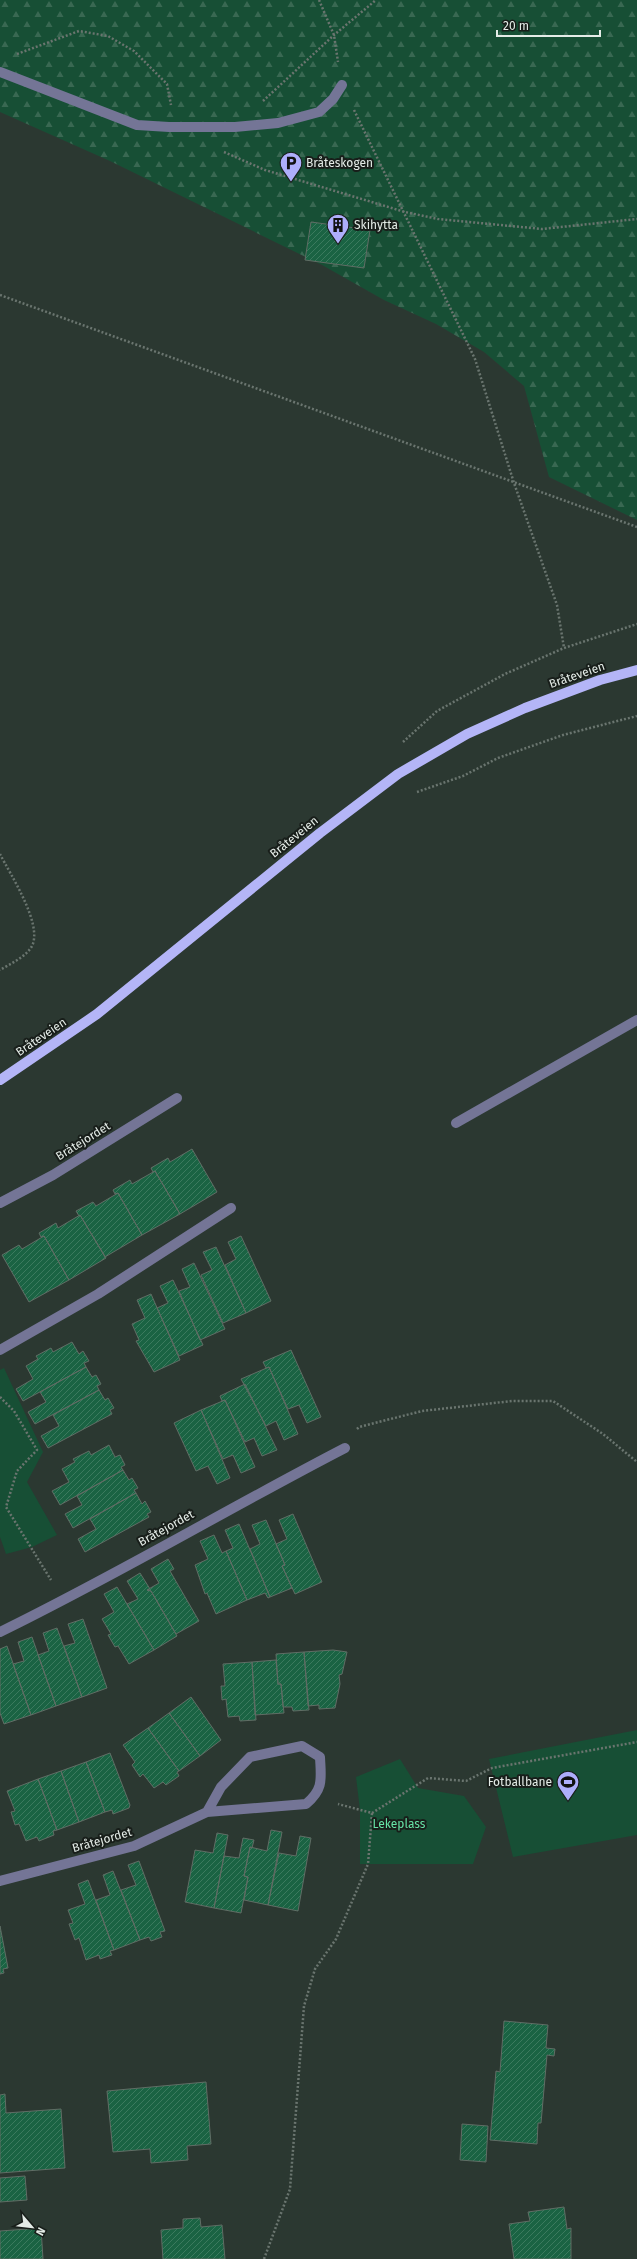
<svg xmlns="http://www.w3.org/2000/svg" width="637" height="2259" font-family="'Fira Sans',sans-serif">
	<style>
		.green { fill: #174f35 }
		.forest { fill: url(#forest-firs) }
		.building { fill: url(#building-hatch); stroke: #606d65 }
		.lines { fill: none; stroke-linecap: round; stroke-linejoin: round }
		.path { stroke: #6a756f; stroke-width: 2.5; stroke-dasharray: 2 2; stroke-linecap: butt }
		.minor { stroke: #747596; stroke-width: 10 }
		.major { stroke: #b4b5f7; stroke-width: 10 }
		.labels { text-anchor: middle; dominant-baseline: central; stroke-width: 4; stroke-linejoin: round; paint-order: stroke }
		.poi-label { font-size: 12px; fill: #e4ece7; stroke: #181e1a; text-anchor: start }
		.street-label { font-size: 12px; fill: #e4ece7; stroke: #181e1a }
		.park-label { font-size: 12px; fill: #66e2a6; stroke: #181e1a }
	</style>
	<defs>
		<pattern id="forest-firs" width="22" height="20" patternUnits="userSpaceOnUse"><rect width="22" height="20" fill="#174f35"/><path d="M5 1l3.5 6h-7zM16 11l3.5 6h-7z" fill="#396852"/></pattern>
		<pattern id="building-hatch" width="6" height="6" patternUnits="userSpaceOnUse"><rect width="6" height="6" fill="#1a6343"/><path d="M-1 1l2-2M0 6l6-6M5 7l2-2" fill="none" stroke="#3b7a5e"/></pattern>
	</defs>
	<rect width="100%" height="100%" fill="#2b3831"/>
	<!-- green -->
	<path class="green" d="M 4,1368 L 43,1452 L 27,1482 L 57,1535 L 32,1547 L 6,1554 L 0,1537 L 0,1370 Z
		M 637,1730 L 637,1835 L 513,1857 L 489,1759 Z
		M 400,1759 L 418,1788 L 464,1796 L 486,1827 L 473,1864 L 360,1864 L 360,1810 L 356,1777 Z"/>
	<!-- forest -->
	<path class="forest" d="M 0,0 L 637,0 L 637,520 L 549,477 L 524,386 L 484,352 L 436,324 L 384,300 L 322,265 L 110,161 L 0,112 Z"/>
	<!-- building -->
	<path class="building" d="M 311,222 L 370,230 L 364,268 L 305,260 Z
		M 192,1149 L 217,1192 L 180,1214 L 155,1171 L 153,1172 L 151,1168 L 168,1158 L 170,1162 Z
		M 155,1171 L 180,1214 L 142,1235 L 118,1193 L 115,1194 L 113,1190 L 130,1180 L 132,1184 Z
		M 118,1193 L 142,1235 L 105,1257 L 80,1215 L 79,1216 L 76,1211 L 93,1202 L 96,1206 Z
		M 80,1215 L 106,1258 L 69,1280 L 44,1236 L 41,1237 L 39,1233 L 56,1223 L 58,1228 Z
		M 44,1236 L 69,1280 L 29,1302 L 2,1255 L 19,1245 L 22,1249 Z
		M 241,1236 L 271,1301 L 246,1313 L 225,1265 L 236,1259 L 228,1242 Z
		M 216,1247 L 246,1313 L 223,1323 L 201,1275 L 212,1270 L 203,1252 Z
		M 194,1263 L 225,1329 L 200,1340 L 179,1291 L 190,1287 L 182,1269 Z
		M 173,1280 L 203,1345 L 179,1356 L 157,1308 L 168,1303 L 160,1286 Z
		M 151,1294 L 180,1360 L 154,1372 L 136,1341 L 139,1340 L 132,1324 L 145,1318 L 137,1300 Z
		M 72,1342 L 79,1354 L 83,1351 L 89,1361 L 84,1363 L 86,1367 L 23,1401 L 16,1389 L 33,1379 L 26,1366 L 38,1359 L 36,1356 L 51,1348 L 53,1352 Z
		M 291,1350 L 321,1417 L 307,1423 L 299,1405 L 288,1409 L 269,1367 L 266,1368 L 263,1362 Z
		M 86,1367 L 92,1377 L 96,1375 L 101,1384 L 97,1386 L 99,1390 L 35,1424 L 28,1412 L 46,1402 L 40,1392 Z
		M 269,1367 L 298,1434 L 284,1440 L 276,1421 L 266,1426 L 241,1379 Z
		M 245,1384 L 277,1450 L 262,1456 L 254,1438 L 245,1442 L 225,1400 L 222,1401 L 220,1396 Z
		M 99,1390 L 105,1400 L 108,1398 L 114,1408 L 110,1410 L 112,1414 L 48,1448 L 41,1436 L 59,1426 L 53,1415 Z
		M 225,1400 L 255,1467 L 241,1473 L 233,1455 L 223,1459 L 201,1410 Z
		M 201,1410 L 230,1478 L 217,1484 L 208,1466 L 196,1471 L 174,1423 Z
		M 109,1445 L 115,1457 L 120,1455 L 125,1465 L 121,1467 L 123,1470 L 60,1505 L 52,1491 L 69,1482 L 62,1469 L 75,1462 L 73,1459 L 89,1451 L 91,1455 Z
		M 123,1470 L 129,1480 L 132,1478 L 138,1488 L 134,1490 L 136,1493 L 73,1528 L 65,1514 L 82,1505 L 77,1496 Z
		M 136,1493 L 142,1504 L 145,1501 L 151,1512 L 147,1514 L 149,1517 L 85,1552 L 78,1539 L 96,1529 L 90,1519 Z
		M 293,1514 L 322,1582 L 295,1594 L 282,1566 L 285,1565 L 276,1544 L 287,1539 L 279,1520 Z
		M 266,1520 L 285,1565 L 282,1566 L 292,1588 L 270,1597 L 250,1549 L 260,1544 L 252,1525 Z
		M 239,1524 L 270,1597 L 268,1598 L 265,1593 L 247,1600 L 226,1551 L 233,1548 L 225,1530 Z
		M 214,1535 L 222,1553 L 226,1551 L 247,1600 L 216,1614 L 207,1593 L 205,1594 L 195,1565 L 208,1559 L 200,1541 Z
		M 168,1559 L 174,1569 L 170,1571 L 199,1621 L 176,1634 L 151,1591 L 147,1590 L 159,1583 L 151,1569 Z
		M 140,1573 L 150,1589 L 147,1590 L 151,1591 L 177,1636 L 154,1650 L 127,1604 L 138,1599 L 127,1581 Z
		M 117,1587 L 154,1650 L 129,1664 L 118,1646 L 115,1647 L 108,1635 L 111,1634 L 102,1619 L 114,1612 L 104,1594 Z
		M 83,1619 L 107,1688 L 82,1697 L 64,1646 L 75,1643 L 68,1624 Z
		M 57,1628 L 82,1697 L 56,1706 L 38,1655 L 49,1651 L 43,1633 Z
		M 32,1637 L 56,1706 L 31,1715 L 13,1664 L 24,1661 L 18,1642 Z
		M 7,1646 L 31,1715 L 4,1724 L 0,1713 L 0,1649 Z
		M 333,1650 L 347,1652 L 342,1674 L 339,1675 L 340,1684 L 335,1708 L 319,1709 L 319,1705 L 308,1706 L 304,1652 Z
		M 304,1652 L 309,1710 L 293,1711 L 292,1707 L 283,1707 L 281,1684 L 278,1684 L 276,1654 Z
		M 276,1660 L 278,1684 L 281,1684 L 284,1713 L 255,1715 L 252,1662 Z
		M 252,1662 L 256,1720 L 240,1721 L 239,1716 L 228,1717 L 226,1699 L 222,1700 L 221,1686 L 225,1686 L 223,1664 Z
		M 191,1697 L 221,1740 L 200,1756 L 169,1713 Z
		M 169,1713 L 200,1756 L 179,1771 L 148,1728 Z
		M 148,1728 L 179,1771 L 177,1772 L 179,1776 L 166,1785 L 163,1782 L 154,1788 L 143,1774 L 140,1777 L 132,1765 L 135,1762 L 123,1745 Z
		M 110,1753 L 130,1805 L 129,1808 L 113,1814 L 112,1810 L 105,1812 L 86,1762 Z
		M 86,1762 L 105,1812 L 79,1822 L 61,1771 Z
		M 61,1771 L 79,1822 L 57,1830 L 38,1779 Z
		M 38,1779 L 57,1830 L 53,1831 L 54,1835 L 39,1841 L 37,1837 L 26,1841 L 19,1824 L 15,1825 L 11,1812 L 15,1811 L 7,1791 Z
		M 271,1830 L 282,1832 L 268,1905 L 244,1900 L 248,1877 L 244,1876 L 250,1847 L 267,1851 Z
		M 217,1833 L 228,1835 L 214,1908 L 185,1902 L 195,1850 L 213,1853 Z
		M 300,1836 L 311,1838 L 298,1911 L 268,1905 L 279,1853 L 296,1856 Z
		M 243,1838 L 254,1840 L 252,1848 L 250,1847 L 244,1876 L 248,1877 L 241,1913 L 214,1908 L 224,1856 L 239,1858 Z
		M 139,1861 L 165,1931 L 160,1932 L 162,1937 L 151,1941 L 149,1937 L 140,1940 L 121,1890 L 136,1885 L 128,1865 Z
		M 113,1871 L 140,1940 L 114,1950 L 96,1900 L 110,1895 L 103,1875 Z
		M 88,1880 L 114,1950 L 110,1951 L 112,1955 L 100,1959 L 99,1955 L 86,1960 L 79,1938 L 75,1940 L 69,1924 L 73,1923 L 68,1910 L 85,1904 L 78,1884 Z
		M 0,1926 L 8,1968 L 3,1969 L 4,1973 L 0,1974 Z
		M 504,2021 L 548,2025 L 546,2048 L 555,2049 L 554,2056 L 547,2055 L 541,2123 L 538,2123 L 537,2144 L 490,2140 L 496,2071 L 500,2072 Z
		M 206,2082 L 211,2144 L 187,2146 L 188,2160 L 151,2163 L 150,2149 L 113,2152 L 107,2091 Z
		M 5,2094 L 6,2113 L 61,2109 L 65,2168 L 0,2173 L 0,2095 Z
		M 462,2124 L 488,2126 L 486,2162 L 460,2160 Z
		M 25,2176 L 27,2200 L 0,2202 L 0,2178 Z
		M 564,2207 L 567,2229 L 571,2228 L 571,2259 L 514,2259 L 509,2224 L 530,2221 L 528,2212 Z
		M 200,2218 L 201,2227 L 222,2225 L 225,2259 L 163,2259 L 161,2230 L 183,2228 L 183,2219 Z
		M 41,2228 L 43,2259 L 0,2259 L 0,2231 Z"/>
	<g class="lines">
		<!-- path -->
		<path class="path" d="M 319,0 L 334,35 L 338,62
			M 17,54 L 79,31 L 108,36 L 134,51 L 167,84 L 171,105
			M 263,101 L 334,35 L 376,0
			M 354,110 L 475,359 L 514,483 L 557,605 L 564,648
			M 224,152 L 265,170 L 405,212 L 438,219 L 542,229 L 637,219
			M 0,295 L 637,527
			M 403,742 L 437,711 L 505,674 L 564,648 L 637,624
			M 417,792 L 463,776 L 498,758 L 563,735 L 637,716
			M 0,854 C 10,874 43,924 32,946 C 26,957 10,964 0,970
			M 0,1397 L 14,1411 L 37,1450 L 17,1471 L 6,1507 L 51,1580
			M 357,1429 L 359,1427 L 422,1411 L 512,1401 L 553,1401 L 603,1434 L 637,1462
			M 372,1813 L 428,1778 L 466,1781 L 492,1768 L 637,1742
			M 264,2259 L 290,2189 L 304,2006 L 315,1969 L 336,1939 L 368,1864 L 372,1813 L 338,1804"/>
		<!-- minor -->
		<path class="minor" d="M 0,72 L 137,125 L 169,127 L 235,127 L 278,123 L 319,112 L 333,99 L 342,85
			M 456,1123 L 637,1020
			M 0,1203 L 53,1175 L 177,1098
			M 0,1350 L 98,1294 L 231,1208
			M 0,1632 C 117,1575 229,1508 345,1448
			M 0,1881 L 134,1846 L 207,1812 L 306,1804 C 324,1789 321,1779 320,1757 L 302,1746 L 250,1757 L 221,1787 L 207,1812"/>
		<!-- major -->
		<path class="major" d="M 0,1080 L 97,1014 L 320,833 L 398,774 L 467,734 L 525,708 L 600,680 L 637,670"/>
	</g>
	<!-- icons -->
	<defs>
		<g id="parking-pin" transform="scale(1.15)"><path d="M0 17L-7.5 6A9.5 9.5 0 1 1 7.5 6Z" fill="#aeaefb" stroke="#181e1a"/><path d="M-3.5-5.5H1a3.5 3.5 0 0 1 0 7H-1V5.5H-3.5ZM-1-3.4V-.6H.8a1.4 1.4 0 0 0 0-2.8Z" fill="#111"/></g>
		<g id="building-pin" transform="scale(1.15)"><path d="M0 17L-7.5 6A9.5 9.5 0 1 1 7.5 6Z" fill="#aeaefb" stroke="#181e1a"/><path d="M-4-6H4V6H1V3H-1V6H-4ZM-2.5-4.3h1.7v1.8h-1.7ZM.8-4.3h1.7v1.8H.8ZM-2.5-1h1.7V.8h-1.7ZM.8-1h1.7V.8H.8Z" fill="#111"/></g>
		<g id="stadium-pin" transform="scale(1.15)"><path d="M0 17L-7.5 6A9.5 9.5 0 1 1 7.5 6Z" fill="#aeaefb" stroke="#181e1a"/><path d="M0-5a6.5 5 0 1 0 0 10a6.5 5 0 1 0 0-10ZM-3.5-1.8h7v3.6h-7Z" fill="#111"/></g>
	</defs>
	<g fill-rule="evenodd">
		<use href="#parking-pin" x="291" y="163"/>
		<use href="#building-pin" x="338" y="225"/>
		<use href="#stadium-pin" x="568" y="1782"/>
	</g>
	<g class="labels">
		<!-- poi labels -->
		<g class="poi-label">
			<text x="306" y="163">Bråteskogen</text>
			<text x="354" y="225">Skihytta</text>
			<text x="552" y="1782" text-anchor="end">Fotballbane</text>
		</g>
		<!-- street labels -->
		<g class="street-label">
			<text transform="translate(577 675) rotate(-19)">Bråteveien</text>
			<text transform="translate(294 837) rotate(-39)">Bråteveien</text>
			<text transform="translate(41 1037) rotate(-34)">Bråteveien</text>
			<text transform="translate(83 1141) rotate(-32)">Bråtejordet</text>
			<text transform="translate(166 1528) rotate(-29)">Bråtejordet</text>
			<text transform="translate(102 1840) rotate(-16)">Bråtejordet</text>
		</g>
		<!-- park labels -->
		<g class="park-label">
			<text x="399" y="1824">Lekeplass</text>
		</g>
	</g>
	<!-- north arrow -->
	<g transform="translate(32 2227) rotate(118)" stroke="#181e1a" stroke-width="3" paint-order="stroke">
	<path d="M0-3L7 15L0 10L-7 15Z" fill="#e4ece7"/>
	<text y="-6" font-size="11" font-weight="bold" text-anchor="middle" fill="#e4ece7">N</text>
	</g>
	<!-- scale -->
	<path d="M497 30v6h103v-6" fill="none" stroke="#e4ece7" stroke-width="2"/>
	<text x="503" y="30" font-size="12" fill="#e4ece7" stroke="#181e1a" stroke-width="3" paint-order="stroke">20 m</text>
</svg>
